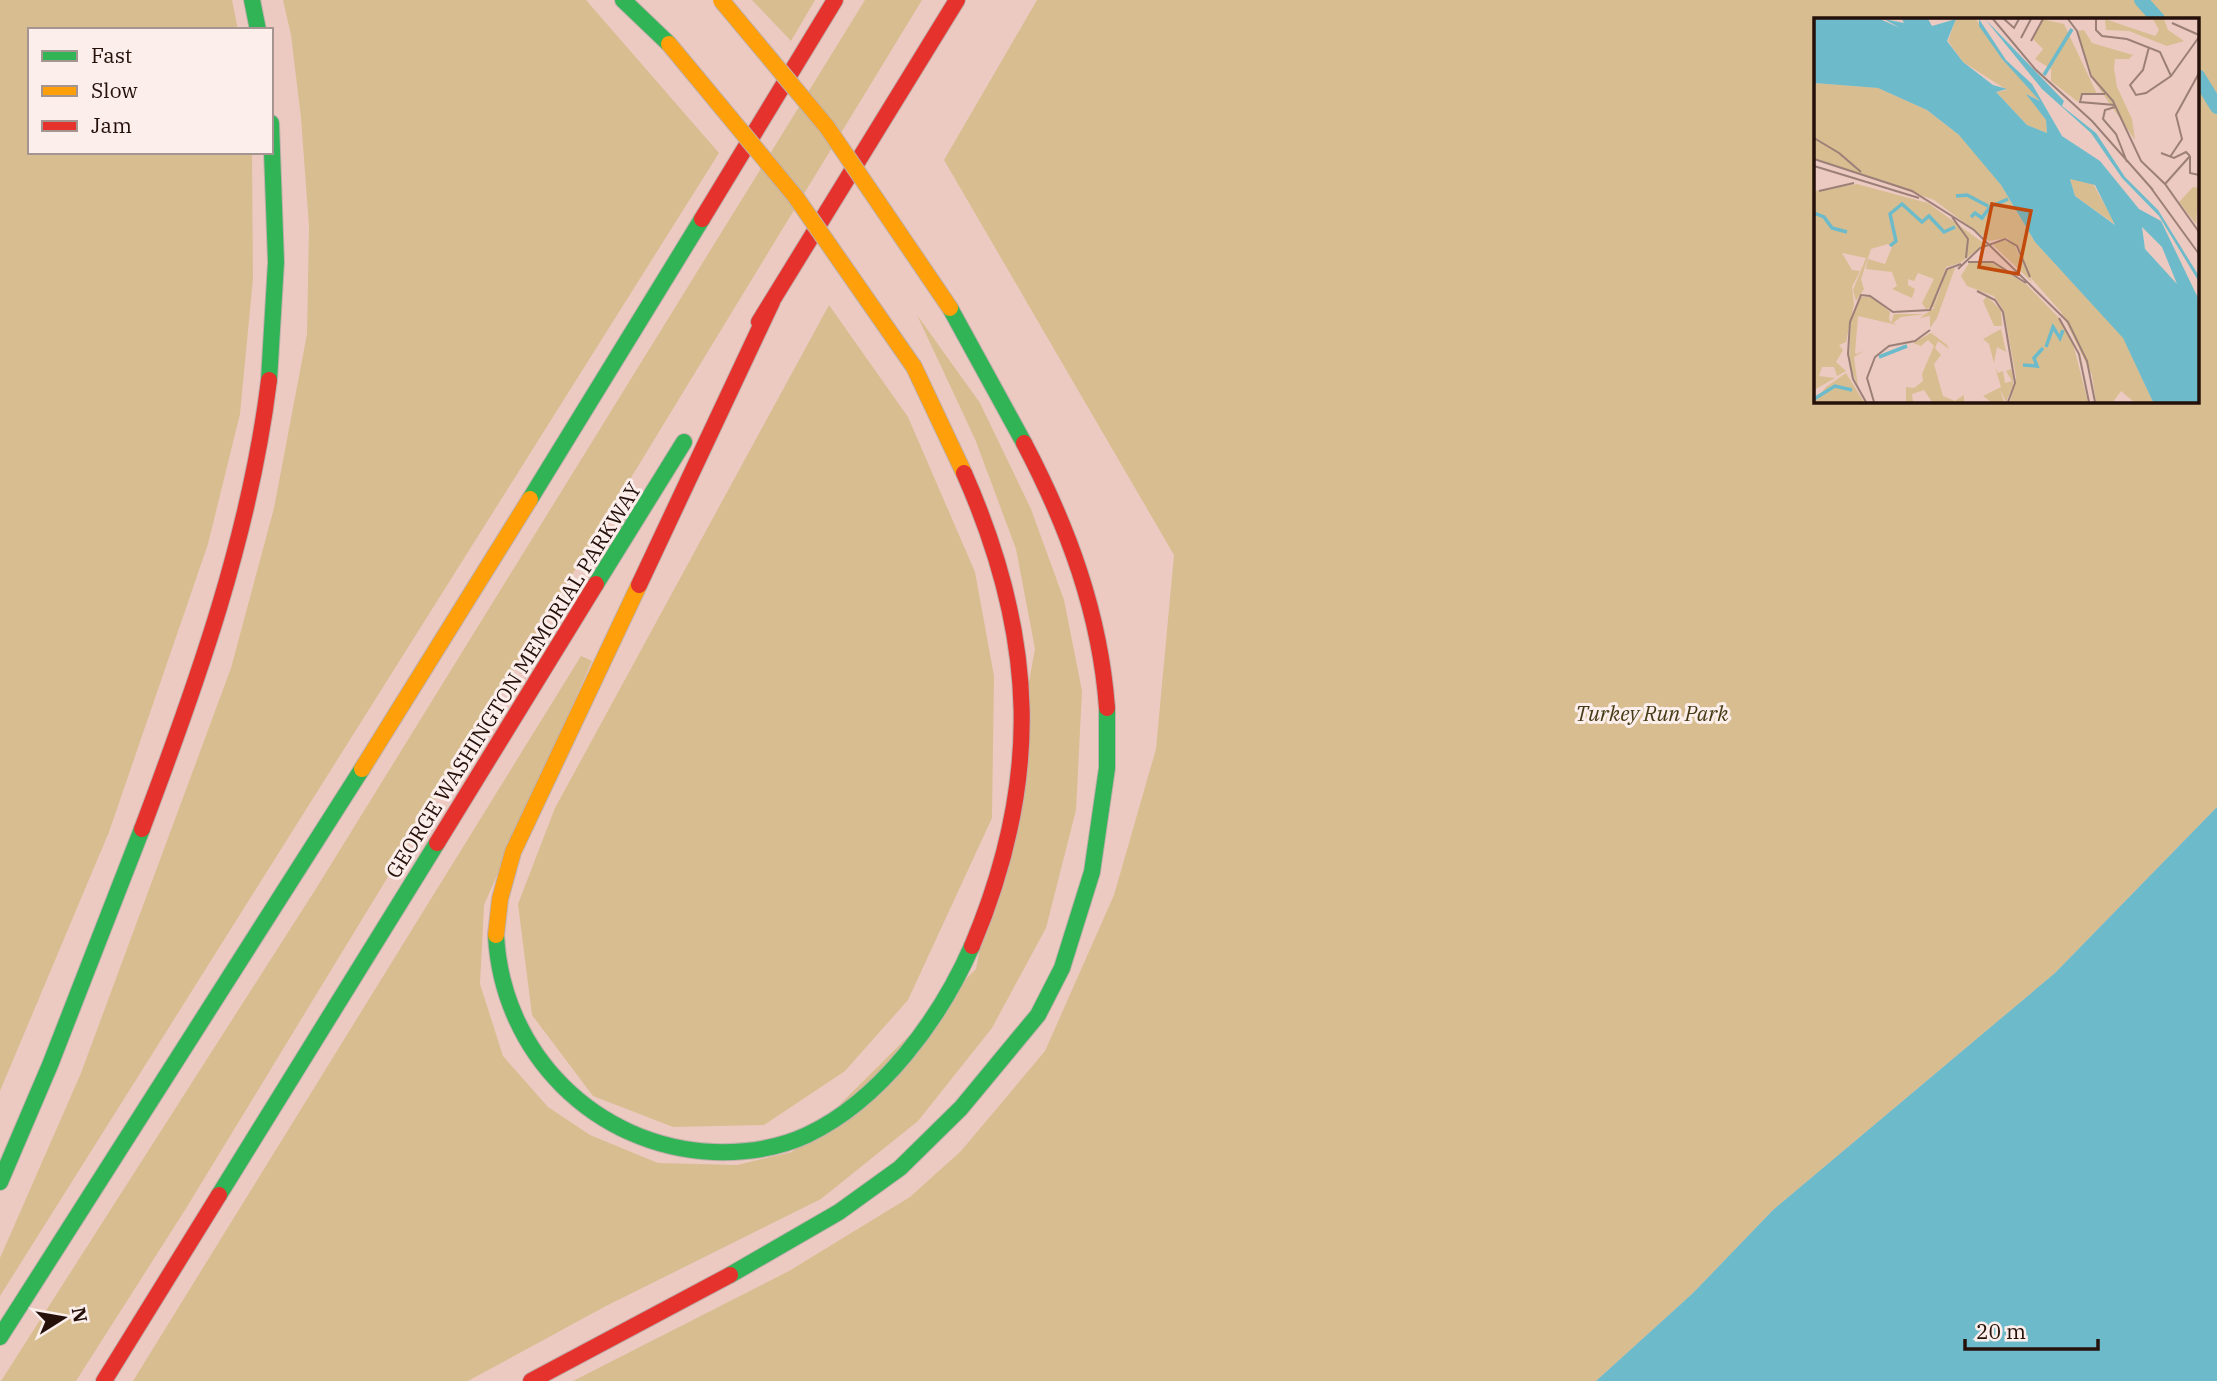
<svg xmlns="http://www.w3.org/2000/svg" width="2217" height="1381" font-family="'IBM Plex Serif',serif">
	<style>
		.green { fill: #d8bd90; fill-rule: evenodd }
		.water { fill: #6dbbca }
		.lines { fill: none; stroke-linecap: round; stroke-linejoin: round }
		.stream { stroke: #6dbbca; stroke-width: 14 }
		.fast-casing { stroke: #c0afab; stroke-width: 18 }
		.slow-casing { stroke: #c0afab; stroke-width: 18 }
		.jam-casing { stroke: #c0afab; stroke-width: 18 }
		.fast { stroke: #30b455; stroke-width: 16 }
		.slow { stroke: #ff9f0a; stroke-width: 16 }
		.jam { stroke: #e5322d; stroke-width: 16 }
		.slow-bridge-casing { stroke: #c0afab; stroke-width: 18; stroke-linecap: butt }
		.slow-bridge { stroke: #ff9f0a; stroke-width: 16 }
		.labels { text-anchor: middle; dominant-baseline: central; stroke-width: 6; stroke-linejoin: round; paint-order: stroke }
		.street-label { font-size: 21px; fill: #25100a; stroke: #fbeeeb }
		.park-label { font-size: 21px; font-style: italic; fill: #443b14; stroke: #fbeeeb }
		.inset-river { fill: none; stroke: #6dbbca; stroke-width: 3.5 }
		.inset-road { fill: none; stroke: #9c8078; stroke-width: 2 }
		.view { fill: #c14a0c; fill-opacity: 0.15; stroke: #c14a0c; stroke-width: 3.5 }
		.inset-edge { fill: none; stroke: #25100a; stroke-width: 3.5 }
	</style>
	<rect width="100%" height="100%" fill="#eccac2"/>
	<!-- green -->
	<path class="green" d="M 0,0 L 232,0 L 238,30 L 30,30 L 30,152 L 252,152 L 253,279 L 240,414 L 208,544 L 109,832 L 0,1091 Z
		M 283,0 L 586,0 L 719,153 L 0,1296 L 0,1258 L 81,1073 L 231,668 L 274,508 L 307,334 L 309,226 L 301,118 L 291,35 Z
		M 752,0 L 815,0 L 791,41 Z
		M 865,0 L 922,0 L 185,1210 L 76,1381 L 1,1381 L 317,887 Z
		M 1037,0 L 2217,0 L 2217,807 L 2055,973 L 1773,1210 L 1693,1293 L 1596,1381 L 573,1381 L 789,1271 L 910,1197 L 961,1151 L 1045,1051 L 1114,895 L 1156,749 L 1174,555 L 944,160 ZM 1816,19 L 2198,19 L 2198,401 L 1816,401 Z
		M 829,305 L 908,417 L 975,572 L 994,676 L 992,818 L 908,1000 L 845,1071 L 764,1125 L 673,1127 L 593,1096 L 532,1015 L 518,904 L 555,808 Z
		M 917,315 L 980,403 L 1031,509 L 1064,600 L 1082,691 L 1076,810 L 1046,928 L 992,1028 L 918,1121 L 821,1199 L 606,1306 L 468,1381 L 133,1381 L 581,656 L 592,661 L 484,905 L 480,984 L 503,1056 L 548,1107 L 590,1135 L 658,1163 L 737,1165 L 792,1152 L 976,969 L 1035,649 L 1016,549 L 975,439 Z"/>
	<!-- water -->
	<path class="water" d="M 2217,807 L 2217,1381 L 1596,1381 L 1693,1293 L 1773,1210 L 2055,973 Z"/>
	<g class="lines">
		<!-- stream -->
		<path class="stream" d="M 2141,0 L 2158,19
			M 2198,76 L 2217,107"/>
		<!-- fast casing -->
		<g class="fast-casing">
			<path id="fast" d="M 252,0 L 258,30
				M 623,0 L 669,44
				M 950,308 L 1024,443
				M 269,380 L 276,262 L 271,123
				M 530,499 L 702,219
				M 596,584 L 684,442
				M 496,935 C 502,1054 596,1147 714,1152 C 745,1153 779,1148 807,1135 C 881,1100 940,1019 972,946
				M 0,1182 L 50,1065 L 142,829
				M 219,1195 L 437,843
				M 730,1275 L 839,1212 L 900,1168 L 961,1108 L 1038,1015 L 1062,968 L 1092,872 L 1107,768 L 1107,708
				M 0,1337 L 362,769"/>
		</g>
		<!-- slow casing -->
		<g class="slow-casing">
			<path id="slow" d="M 914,367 L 964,473
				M 362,769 L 530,499
				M 496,935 L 500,899 L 513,852 L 639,585"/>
		</g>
		<!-- jam casing -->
		<g class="jam-casing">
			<path id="jam" d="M 702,219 L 835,0
				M 759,322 L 957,0
				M 1024,443 C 1068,527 1100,613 1107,708
				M 964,473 C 1037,638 1042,780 972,946
				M 639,585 L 772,302
				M 142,829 C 197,683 250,535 269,380
				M 437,843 L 596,584
				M 104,1381 L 219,1195
				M 531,1381 L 730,1275"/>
		</g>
		<!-- fast -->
		<use href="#fast" class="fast"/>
		<!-- slow -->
		<use href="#slow" class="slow"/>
		<!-- jam -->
		<use href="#jam" class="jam"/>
		<!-- slow-bridge casing -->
		<g class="slow-bridge-casing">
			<path id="slow-bridge" d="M 721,0 L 827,127 L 950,308
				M 669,44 L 795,196 L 914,367"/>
		</g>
		<!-- slow-bridge -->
		<use href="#slow-bridge" class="slow-bridge"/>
	</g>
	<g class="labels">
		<!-- street labels -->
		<g class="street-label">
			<text transform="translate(513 680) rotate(-58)">GEORGE WASHINGTON MEMORIAL PARKWAY</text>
		</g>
		<!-- park labels -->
		<g class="park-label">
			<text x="1652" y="713">Turkey Run Park</text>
		</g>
	</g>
	<!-- overview -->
	<g transform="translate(1814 18)">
		<rect width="385" height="385" fill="#eccac2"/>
		<path d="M 142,1 L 162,1 L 188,41 L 215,66 L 226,83 L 215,77 L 232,102 L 233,115 L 213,107 L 182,74 L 193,72 L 149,44 L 134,23 ZM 228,1 L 250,6 L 283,76 L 268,75 L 264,84 L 237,63 L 237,51 L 221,41 L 229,31 L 218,20 ZM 291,1 L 341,18 L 345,12 L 339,1 L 350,1 L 354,12 L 370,23 L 353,28 L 315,13 L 292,12 ZM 270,12 L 278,25 L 319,37 L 315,41 L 301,41 L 300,50 L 303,69 L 318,101 L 321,122 L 280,63 L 263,13 ZM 0,65 L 64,70 L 113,92 L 150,121 L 187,167 L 221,224 L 309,319 L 339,384 L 320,384 L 307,373 L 299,384 L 282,384 L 278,357 L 247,294 L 216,259 L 204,229 L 193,220 L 175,223 L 120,182 L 0,140 ZM 256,161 L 278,164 L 302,207 L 261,178 ZM 43,166 L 114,185 L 171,226 L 146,245 L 132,249 L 120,289 L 112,291 L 108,285 L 120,261 L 104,255 L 100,263 L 94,261 L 94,267 L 101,271 L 98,280 L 78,271 L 83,268 L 78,254 L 52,251 L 54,241 L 71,246 L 78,229 L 74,226 L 57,231 L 47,261 L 50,271 L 42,283 L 39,272 L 52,240 L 28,235 L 38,252 L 46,253 L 38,269 L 40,286 L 32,324 L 25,327 L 29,332 L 22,344 L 32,353 L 23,358 L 20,349 L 8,349 L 5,358 L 21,360 L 0,372 L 0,173 ZM 379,169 L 385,170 L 382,206 L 365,184 ZM 188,222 L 200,226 L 218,264 L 179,227 ZM 175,243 L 213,267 L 246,301 L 258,322 L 274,384 L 196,384 L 202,359 L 190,293 L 180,278 L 153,268 L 147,258 L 155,245 ZM 141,250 L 123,300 L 116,310 L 116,298 L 106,300 L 120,290 L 133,251 ZM 173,278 L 187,292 L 188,308 L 180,308 L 169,283 ZM 46,279 L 58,279 L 76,294 L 75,301 L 77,305 L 80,296 L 112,296 L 87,299 L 79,305 L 83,307 L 44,298 L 41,335 L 43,336 L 47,334 L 50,333 L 59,338 L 50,333 L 40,339 L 44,369 L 35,346 L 37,302 ZM 187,311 L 192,334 L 183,329 L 180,345 L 175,326 L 169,321 ZM 117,315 L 133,327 L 135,331 L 124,323 L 121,330 L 127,337 L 120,346 L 129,378 L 141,383 L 150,377 L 150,384 L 118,384 L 110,372 L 98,376 L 99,384 L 92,384 L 92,369 L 100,370 L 109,363 L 108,356 L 120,328 L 114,322 L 107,328 L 99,325 ZM 181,349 L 184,355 L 189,353 L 191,365 L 198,363 L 192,353 L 197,351 L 199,358 L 199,368 L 192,384 L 186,371 L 190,384 L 177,384 L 169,378 L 187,369 ZM 32,355 L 50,384 L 0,384 L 12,369 Z" fill="#d8bd90"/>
		<path d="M 0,1 L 66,1 L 86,10 L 70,1 L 90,5 L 88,1 L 114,1 L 118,8 L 142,1 L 133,23 L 149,44 L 179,67 L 193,71 L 182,74 L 213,107 L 233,115 L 232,102 L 212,76 L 226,83 L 188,41 L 165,8 L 165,1 L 192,42 L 218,66 L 248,118 L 286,143 L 325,191 L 347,203 L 385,282 L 385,384 L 339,384 L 309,320 L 221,224 L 187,167 L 145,117 L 113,92 L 64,70 L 0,65 ZM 256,161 L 281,167 L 301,207 L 261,178 ZM 328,209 L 348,229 L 363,266 L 331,231 ZM 171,1 L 250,83 L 248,88 L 282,115 L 311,159 L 344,192 L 385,258 L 385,264 L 345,198 L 308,160 L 277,115 L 228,71 Z" fill="#6dbbca" fill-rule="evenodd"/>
		<path class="inset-river" d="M 230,57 L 258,11M 142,178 L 153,177 L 174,188M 0,195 L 10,199 L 18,210 L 33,214M 157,199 L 161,195 L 168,200 L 176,189 L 194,181M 76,228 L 82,223 L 76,196 L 88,186 L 108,204 L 115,198 L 130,214 L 141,209M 232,329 L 239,309 L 246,320 L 249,312M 65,339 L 93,328M 209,347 L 223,348 L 220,340 L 229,330M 0,381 L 21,368 L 38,372"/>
		<path class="inset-road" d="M 179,1 L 221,51 L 278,103 L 339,172M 190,1 L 200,10 L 205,1M 254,1 L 263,13 L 277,58 L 299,83 L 327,143 L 351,166 L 385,214M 282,1 L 282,12 L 288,18 L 313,21 L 346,34 L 357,58M 358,5 L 385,17M 207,20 L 217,1M 217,23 L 229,1M 335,29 L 329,52 L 316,67 L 322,77 L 332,75 L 357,58 L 385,19M 291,76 L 268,76 L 266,84 L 301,87M 301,89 L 291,92 L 289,101 L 302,116 L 313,144M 0,120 L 25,135M 25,135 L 47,154M 347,135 L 360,140 L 372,134 L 376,138M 376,138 L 376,155 L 385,157M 356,139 L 368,121 L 362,97 L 385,55M 0,141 L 98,173 L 160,212 L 254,304 L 273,343 L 281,384M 0,148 L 105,180M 351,166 L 376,138M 337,170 L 385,236M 5,173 L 40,165M 138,199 L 154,221 L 152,240M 154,244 L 179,244 L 212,265M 144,251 L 166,230 L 191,221 L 203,228 L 216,259M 163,273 L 181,282 L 189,294 L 201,365 L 194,384M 245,300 L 265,336 L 275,384M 52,384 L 39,361 L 34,336 L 36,304 L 47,277 L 56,278 L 79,294 L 116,292 L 133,251 L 147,246M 60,384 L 53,360 L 61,339 L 75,328 L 101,323 L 116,312"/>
		<path class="view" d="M 178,186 L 217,193 L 204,256 L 165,249 Z"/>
		<rect width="385" height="385" class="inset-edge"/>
	</g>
	<!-- legend -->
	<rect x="28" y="28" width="245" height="126" fill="#fbeeeb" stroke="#a59591" stroke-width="2"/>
	<rect x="42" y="51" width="35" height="10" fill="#30b455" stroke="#a59591" stroke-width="2"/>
	<text x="91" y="63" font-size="21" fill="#25100a">Fast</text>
	<rect x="42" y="86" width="35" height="10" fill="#ff9f0a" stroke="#a59591" stroke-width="2"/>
	<text x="91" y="98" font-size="21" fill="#25100a">Slow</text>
	<rect x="42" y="121" width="35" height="10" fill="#e5322d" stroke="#a59591" stroke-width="2"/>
	<text x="91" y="133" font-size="21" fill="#25100a">Jam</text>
	<!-- north arrow -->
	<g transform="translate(63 1318) rotate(79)" stroke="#fbeeeb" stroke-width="5" paint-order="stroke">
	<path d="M0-5L12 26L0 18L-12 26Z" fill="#25100a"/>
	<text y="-10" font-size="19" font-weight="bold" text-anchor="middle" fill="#25100a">N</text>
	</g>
	<!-- scale -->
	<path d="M1965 1339v10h133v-10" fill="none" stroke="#25100a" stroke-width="3.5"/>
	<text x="1976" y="1339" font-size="21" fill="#25100a" stroke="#fbeeeb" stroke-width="5" paint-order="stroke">20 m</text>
</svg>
